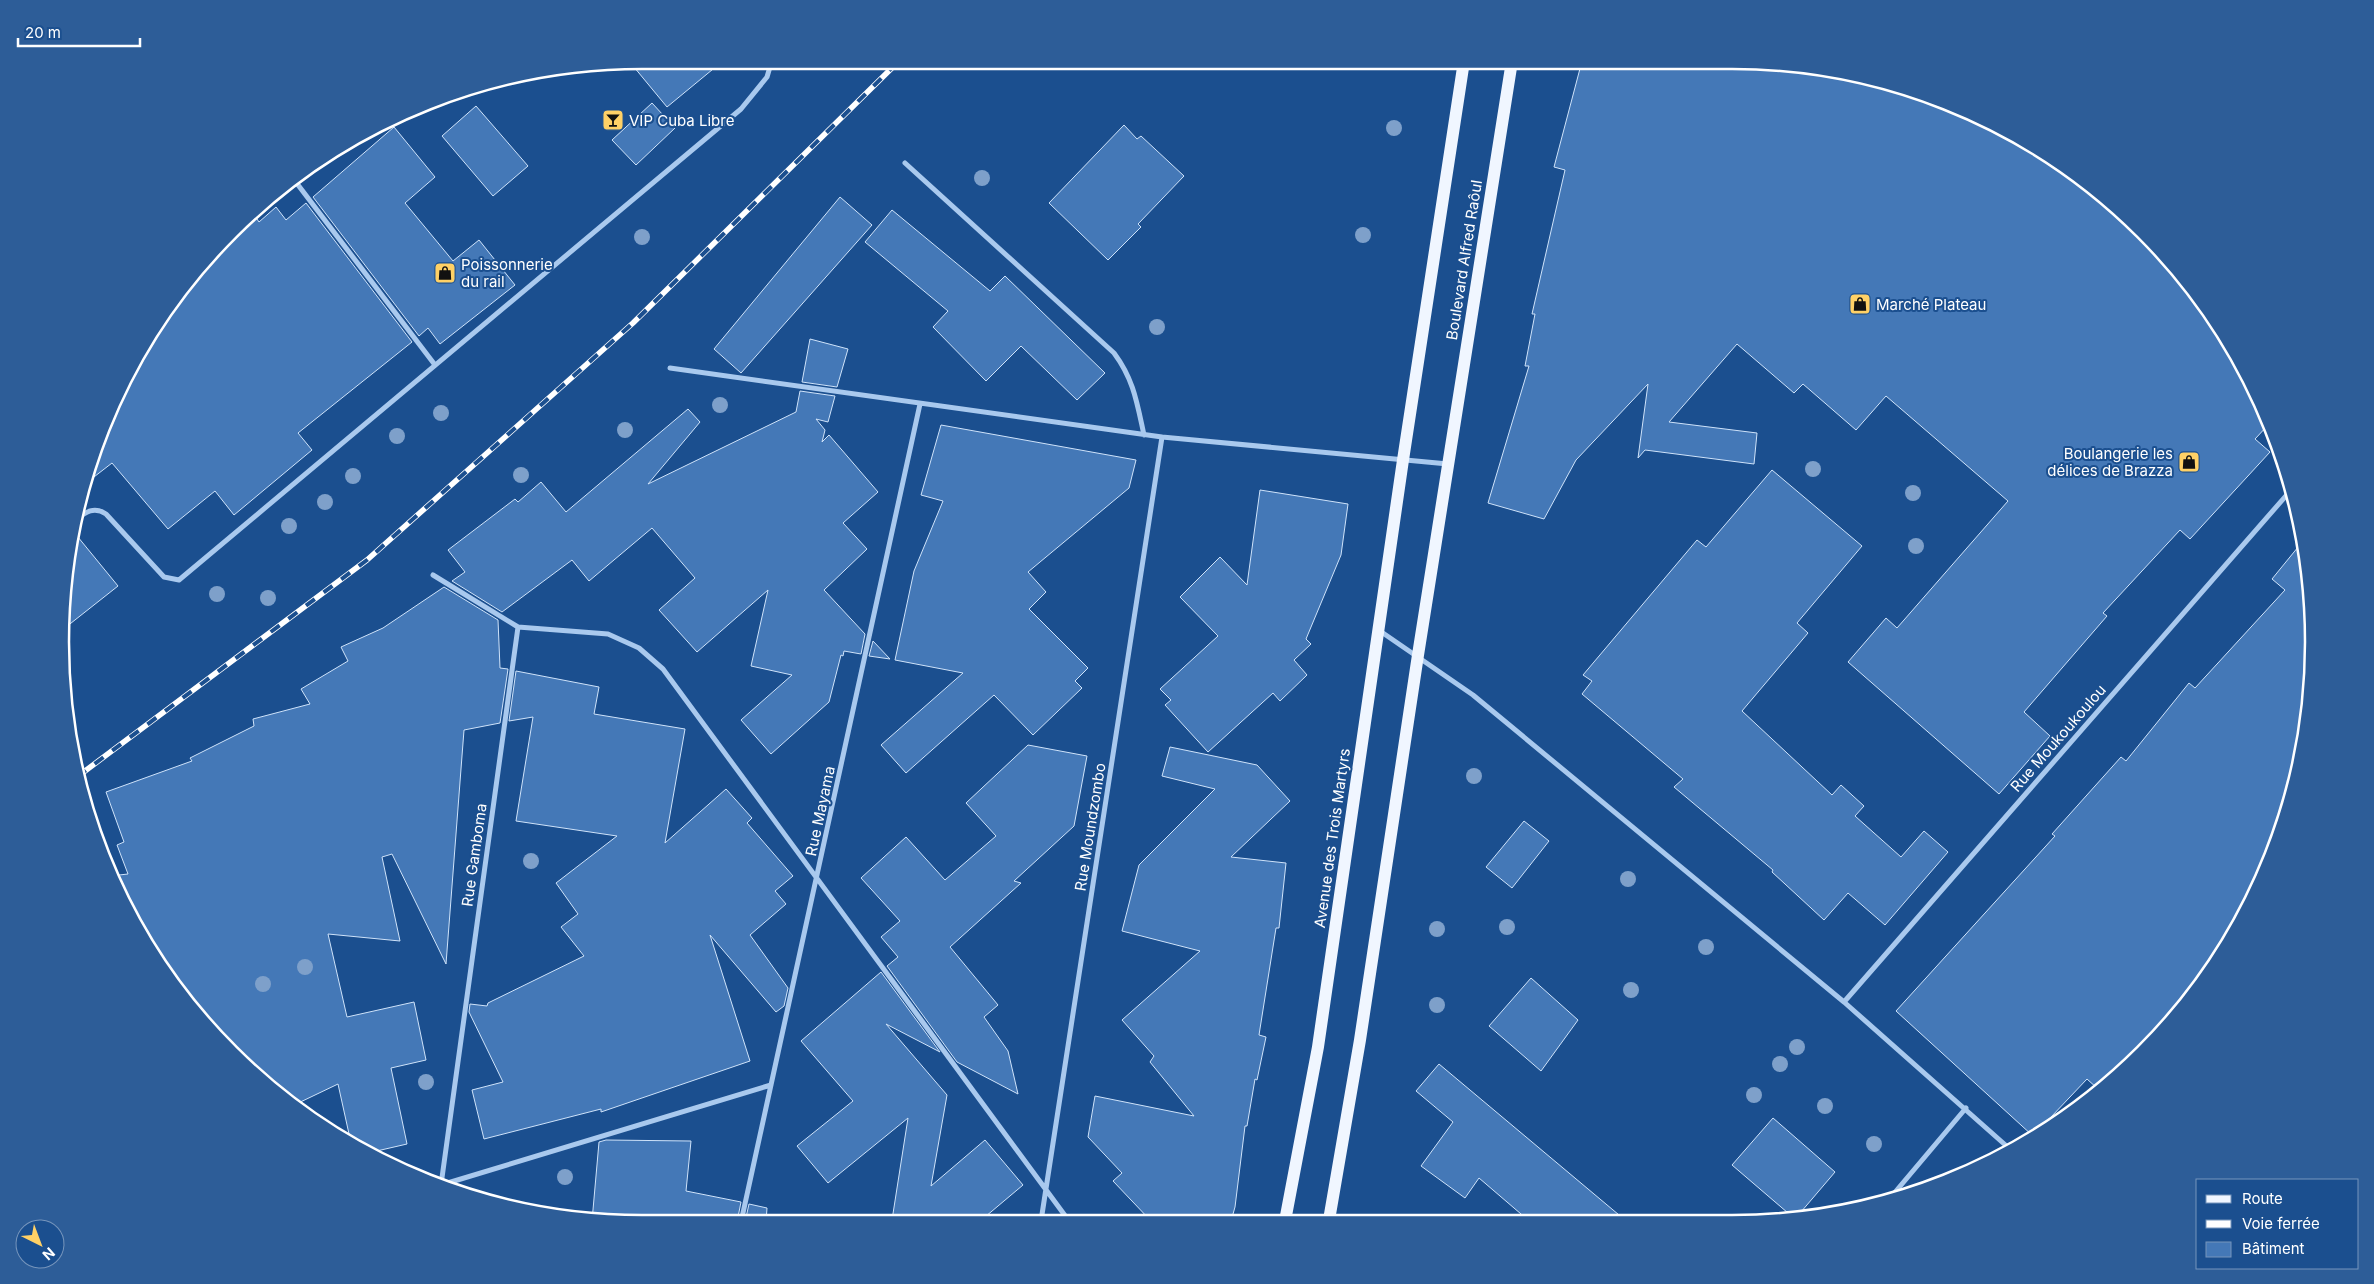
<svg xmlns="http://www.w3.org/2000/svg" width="2374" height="1284" font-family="Inter,sans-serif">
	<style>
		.building { fill: #4478b7; stroke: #cfe3fa }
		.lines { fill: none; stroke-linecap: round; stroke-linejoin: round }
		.minor { stroke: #a9c9ee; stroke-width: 5 }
		.primary { stroke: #f0f6ff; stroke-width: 12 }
		.rail-casing { stroke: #fff; stroke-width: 5.5 }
		.rail { stroke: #1b4f8f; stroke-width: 4; stroke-dasharray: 11; stroke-linecap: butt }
		.tree { fill: #7ea0ca }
		.labels { text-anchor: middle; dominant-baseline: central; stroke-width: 4; stroke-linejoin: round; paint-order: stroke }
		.poi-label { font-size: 15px; fill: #fff; stroke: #1b4f8f; text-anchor: start }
		.street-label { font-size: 15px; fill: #fff; stroke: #1b4f8f }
		.rim { fill: none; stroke: #fff; stroke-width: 2.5 }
	</style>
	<rect width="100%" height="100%" fill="#1b4f8f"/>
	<!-- building -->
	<path class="building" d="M 642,60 L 724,60 L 667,107 L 629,61 Z
		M 1582,61 L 1770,61 L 1883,80 L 1990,120 L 2052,159 L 2081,185 L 2087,180 L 2136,227 L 2170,258 L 2236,351 L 2269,424 L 2255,439 L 2270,452 L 2190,539 L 2180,530 L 2103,613 L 2107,616 L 2024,712 L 2050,736 L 1999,794 L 1848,662 L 1886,618 L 1897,628 L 2008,501 L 1886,396 L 1856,430 L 1803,384 L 1794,393 L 1737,344 L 1669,422 L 1757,433 L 1754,464 L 1645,450 L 1638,458 L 1648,384 L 1576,460 L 1544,519 L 1488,503 L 1529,366 L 1525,366 L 1535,314 L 1532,314 L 1565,170 L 1554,167 Z
		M 652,103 L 675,128 L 636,165 L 612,140 Z
		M 476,106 L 528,166 L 493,196 L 442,136 Z
		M 1124,125 L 1137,139 L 1141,136 L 1184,176 L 1138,224 L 1141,227 L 1108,260 L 1049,203 Z
		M 394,127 L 435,177 L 405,203 L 453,261 L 479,240 L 515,285 L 440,344 L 428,328 L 419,336 L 313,197 Z
		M 840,197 L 872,225 L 741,373 L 714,349 Z
		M 306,203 L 412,342 L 298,433 L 312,450 L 234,515 L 215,491 L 168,529 L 112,463 L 81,487 L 104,419 L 158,319 L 205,258 L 253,213 L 259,222 L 276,207 L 286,220 Z
		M 892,210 L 990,291 L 1005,276 L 1105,373 L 1077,400 L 1021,346 L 986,381 L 933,327 L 948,311 L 865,242 Z
		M 810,339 L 848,349 L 837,387 L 802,382 Z
		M 800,391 L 835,396 L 828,422 L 816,419 L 825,430 L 822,442 L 829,435 L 878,492 L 843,523 L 867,549 L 824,590 L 865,634 L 861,654 L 844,651 L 843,656 L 841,655 L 829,702 L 771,754 L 741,720 L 792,675 L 751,666 L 768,590 L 697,652 L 659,610 L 695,578 L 652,528 L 589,581 L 572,560 L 502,612 L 452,581 L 465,572 L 448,550 L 515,499 L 518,502 L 541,482 L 566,512 L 688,409 L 700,422 L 648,484 L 796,412 Z
		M 941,425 L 1136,460 L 1129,488 L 1028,572 L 1046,592 L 1029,609 L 1088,668 L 1075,681 L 1082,688 L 1033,735 L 994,695 L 906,773 L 881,745 L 963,673 L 895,660 L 914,571 L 943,501 L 921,495 Z
		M 1772,470 L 1862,546 L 1797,623 L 1808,633 L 1742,711 L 1832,795 L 1841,785 L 1864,806 L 1855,816 L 1901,857 L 1924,831 L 1948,852 L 1885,925 L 1848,893 L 1824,920 L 1772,872 L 1773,870 L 1674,787 L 1683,779 L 1582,694 L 1592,681 L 1583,675 L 1697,540 L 1706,547 Z
		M 1260,490 L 1348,504 L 1341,555 L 1306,639 L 1311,644 L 1294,660 L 1307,675 L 1280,701 L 1273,693 L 1208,752 L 1165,705 L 1171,700 L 1160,689 L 1218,636 L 1180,597 L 1220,557 L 1247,585 Z
		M 73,531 L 118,586 L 61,631 L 61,604 Z
		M 2303,541 L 2309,566 L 2313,680 L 2294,793 L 2254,900 L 2169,1026 L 2098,1089 L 2087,1079 L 2033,1136 L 1896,1011 L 2055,836 L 2052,834 L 2121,757 L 2126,761 L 2189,683 L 2195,688 L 2285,590 L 2272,579 Z
		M 444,587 L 498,620 L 500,668 L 508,669 L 500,723 L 464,730 L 446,964 L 392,854 L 382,857 L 400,941 L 328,934 L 347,1017 L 414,1002 L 426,1060 L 391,1068 L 407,1144 L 368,1153 L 351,1143 L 338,1084 L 292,1106 L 287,1104 L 205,1026 L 158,965 L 110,876 L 128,874 L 117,845 L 124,842 L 106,792 L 192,761 L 190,758 L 254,726 L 253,719 L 310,704 L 301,689 L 348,661 L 341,647 L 383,628 Z
		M 873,641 L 890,659 L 869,656 Z
		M 516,671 L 599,687 L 594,714 L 685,729 L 665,843 L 726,789 L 752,818 L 747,823 L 793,876 L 775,891 L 786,904 L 750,935 L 788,988 L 784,1006 L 776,1012 L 710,935 L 750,1061 L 601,1112 L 601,1109 L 484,1139 L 472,1090 L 503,1082 L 469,1012 L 470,1004 L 487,1006 L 488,1003 L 584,956 L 561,927 L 578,914 L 556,883 L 617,836 L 516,821 L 533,717 L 509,721 Z
		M 1028,745 L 1087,756 L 1074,826 L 1014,881 L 1021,883 L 950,947 L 998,1005 L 984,1017 L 1008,1051 L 1018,1094 L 957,1062 L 887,966 L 898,957 L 881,937 L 900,921 L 861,878 L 906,837 L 945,880 L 996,836 L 966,803 Z
		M 1170,747 L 1257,765 L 1290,801 L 1231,857 L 1286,863 L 1279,928 L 1276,928 L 1259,1035 L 1266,1037 L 1257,1080 L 1255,1079 L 1247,1126 L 1245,1126 L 1235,1207 L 1231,1221 L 1151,1221 L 1113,1181 L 1122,1173 L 1088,1137 L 1095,1096 L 1194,1116 L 1150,1062 L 1154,1056 L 1122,1020 L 1200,951 L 1122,931 L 1139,865 L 1215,789 L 1162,776 Z
		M 1524,821 L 1549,841 L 1512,888 L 1486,867 Z
		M 881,972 L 940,1052 L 886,1024 L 947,1095 L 931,1186 L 985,1140 L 1023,1185 L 979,1222 L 890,1222 L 892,1220 L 908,1118 L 828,1183 L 797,1146 L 853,1101 L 801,1041 Z
		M 1531,978 L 1578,1020 L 1541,1071 L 1489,1026 Z
		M 1439,1064 L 1625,1220 L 1528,1220 L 1479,1178 L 1465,1198 L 1421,1166 L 1453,1122 L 1416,1091 Z
		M 1773,1118 L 1835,1172 L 1795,1219 L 1732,1165 Z
		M 606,1140 L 691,1141 L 686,1191 L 741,1202 L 737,1222 L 604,1223 L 592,1221 L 599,1142 Z
		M 749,1204 L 767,1208 L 766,1222 L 745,1222 Z"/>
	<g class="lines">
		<!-- minor -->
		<path class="minor" d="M 905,163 L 1114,353 C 1134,380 1137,403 1144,435
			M 292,177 L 435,365
			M 670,368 L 1162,437 L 1448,464
			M 75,520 C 86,512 94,506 106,514 L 164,577 L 179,580 L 741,109 L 767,77 L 772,60
			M 433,575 L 518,627 L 441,1185
			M 518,627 L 608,634 L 639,648 L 663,669 L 1069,1221
			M 1380,631 L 1473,695 L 1844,1002 L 2011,1150
			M 1844,1002 L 2291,490
			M 441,1185 L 771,1085
			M 1891,1197 L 1966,1108
			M 1041,1221 L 1162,437
			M 741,1222 L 920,404"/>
		<!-- primary -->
		<path class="primary" d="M 1329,1220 L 1360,1040 L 1418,655 L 1512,61
			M 1285,1221 L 1318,1047 L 1403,460 L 1464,61"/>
		<!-- rail casing -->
		<g class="rail-casing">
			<path id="rail" d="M 77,777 L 367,560 L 633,323 L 900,60"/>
		</g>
		<!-- rail -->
		<use href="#rail" class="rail"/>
	</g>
	<!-- trees -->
	<g class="tree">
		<circle cx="1394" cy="128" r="8"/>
		<circle cx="982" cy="178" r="8"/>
		<circle cx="1363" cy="235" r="8"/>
		<circle cx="642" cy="237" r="8"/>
		<circle cx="1157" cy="327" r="8"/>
		<circle cx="720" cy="405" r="8"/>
		<circle cx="441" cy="413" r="8"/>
		<circle cx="625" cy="430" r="8"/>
		<circle cx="397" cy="436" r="8"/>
		<circle cx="1813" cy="469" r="8"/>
		<circle cx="521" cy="475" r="8"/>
		<circle cx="353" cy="476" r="8"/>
		<circle cx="1913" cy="493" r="8"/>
		<circle cx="325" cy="502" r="8"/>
		<circle cx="289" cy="526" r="8"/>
		<circle cx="1916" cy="546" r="8"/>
		<circle cx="217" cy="594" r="8"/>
		<circle cx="268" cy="598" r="8"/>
		<circle cx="1474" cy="776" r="8"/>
		<circle cx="531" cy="861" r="8"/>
		<circle cx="1628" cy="879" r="8"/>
		<circle cx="1507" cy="927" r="8"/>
		<circle cx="1437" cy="929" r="8"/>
		<circle cx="1706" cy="947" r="8"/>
		<circle cx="305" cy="967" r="8"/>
		<circle cx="263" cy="984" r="8"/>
		<circle cx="1631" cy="990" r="8"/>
		<circle cx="1437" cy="1005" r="8"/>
		<circle cx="1797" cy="1047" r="8"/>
		<circle cx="1780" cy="1064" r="8"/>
		<circle cx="426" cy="1082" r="8"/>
		<circle cx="1754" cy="1095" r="8"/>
		<circle cx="1825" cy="1106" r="8"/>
		<circle cx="1874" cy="1144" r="8"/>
		<circle cx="565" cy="1177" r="8"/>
	</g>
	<!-- icons -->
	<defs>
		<g id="bar-square" transform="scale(1.125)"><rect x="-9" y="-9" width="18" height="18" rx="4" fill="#ffd166" stroke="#1b4f8f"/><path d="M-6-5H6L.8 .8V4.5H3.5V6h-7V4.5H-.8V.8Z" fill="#111"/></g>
		<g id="shop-square" transform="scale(1.125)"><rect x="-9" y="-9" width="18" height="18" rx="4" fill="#ffd166" stroke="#1b4f8f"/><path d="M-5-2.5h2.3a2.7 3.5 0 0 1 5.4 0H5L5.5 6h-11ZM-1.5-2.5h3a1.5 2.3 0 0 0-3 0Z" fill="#111"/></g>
	</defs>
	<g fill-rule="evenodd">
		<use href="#bar-square" x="613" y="120"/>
		<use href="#shop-square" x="445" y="273"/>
		<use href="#shop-square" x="1860" y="304"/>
		<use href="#shop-square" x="2189" y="462"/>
	</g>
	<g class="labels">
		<!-- poi labels -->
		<g class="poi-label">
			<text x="629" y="120">VIP Cuba Libre</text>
			<text x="461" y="264">Poissonnerie<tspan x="461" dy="17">du rail</tspan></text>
			<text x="1876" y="304">Marché Plateau</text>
			<text x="2173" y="453" text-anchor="end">Boulangerie les<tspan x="2173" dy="17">délices de Brazza</tspan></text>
		</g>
		<!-- street labels -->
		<g class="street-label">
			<text transform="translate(1464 260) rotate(-81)">Boulevard Alfred Raôul</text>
			<text transform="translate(2058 738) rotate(-49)">Rue Moukoukoulou</text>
			<text transform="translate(820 811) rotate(-78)">Rue Mayama</text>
			<text transform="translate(1090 827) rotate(-81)">Rue Moundzombo</text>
			<text transform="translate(1332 838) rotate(-82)">Avenue des Trois Martyrs</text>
			<text transform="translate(474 855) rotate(-82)">Rue Gamboma</text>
		</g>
	</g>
	<!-- crop -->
	<path d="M0 0H2374V1284H0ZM642 69H1732A573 573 0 0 1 2305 642V642A573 573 0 0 1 1732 1215H642A573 573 0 0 1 69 642V642A573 573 0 0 1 642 69Z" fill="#2d5d98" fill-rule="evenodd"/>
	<path class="rim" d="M642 69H1732A573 573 0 0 1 2305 642V642A573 573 0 0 1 1732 1215H642A573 573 0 0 1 69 642V642A573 573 0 0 1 642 69Z"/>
	<!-- legend -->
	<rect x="2196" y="1179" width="162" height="90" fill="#1b4f8f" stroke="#7695bc"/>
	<rect x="2206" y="1195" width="25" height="8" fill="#f0f6ff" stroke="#7695bc"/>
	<text x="2242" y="1204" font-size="15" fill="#ffffff">Route</text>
	<rect x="2206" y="1220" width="25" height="8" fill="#ffffff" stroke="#7695bc"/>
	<text x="2242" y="1229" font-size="15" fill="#ffffff">Voie ferrée</text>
	<rect x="2206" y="1242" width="25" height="15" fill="#4478b7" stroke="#7695bc"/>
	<text x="2242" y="1254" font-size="15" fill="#ffffff">Bâtiment</text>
	<!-- north arrow -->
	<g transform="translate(40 1244) rotate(138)"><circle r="24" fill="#1b4f8f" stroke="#7695bc"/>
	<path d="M0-4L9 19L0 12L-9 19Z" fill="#ffd166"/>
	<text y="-8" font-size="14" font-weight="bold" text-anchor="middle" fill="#ffffff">N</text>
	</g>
	<!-- scale -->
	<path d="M18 38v8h122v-8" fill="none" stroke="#ffffff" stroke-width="2.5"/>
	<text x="25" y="38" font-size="15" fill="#ffffff" stroke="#1b4f8f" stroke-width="4" paint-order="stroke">20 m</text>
</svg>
